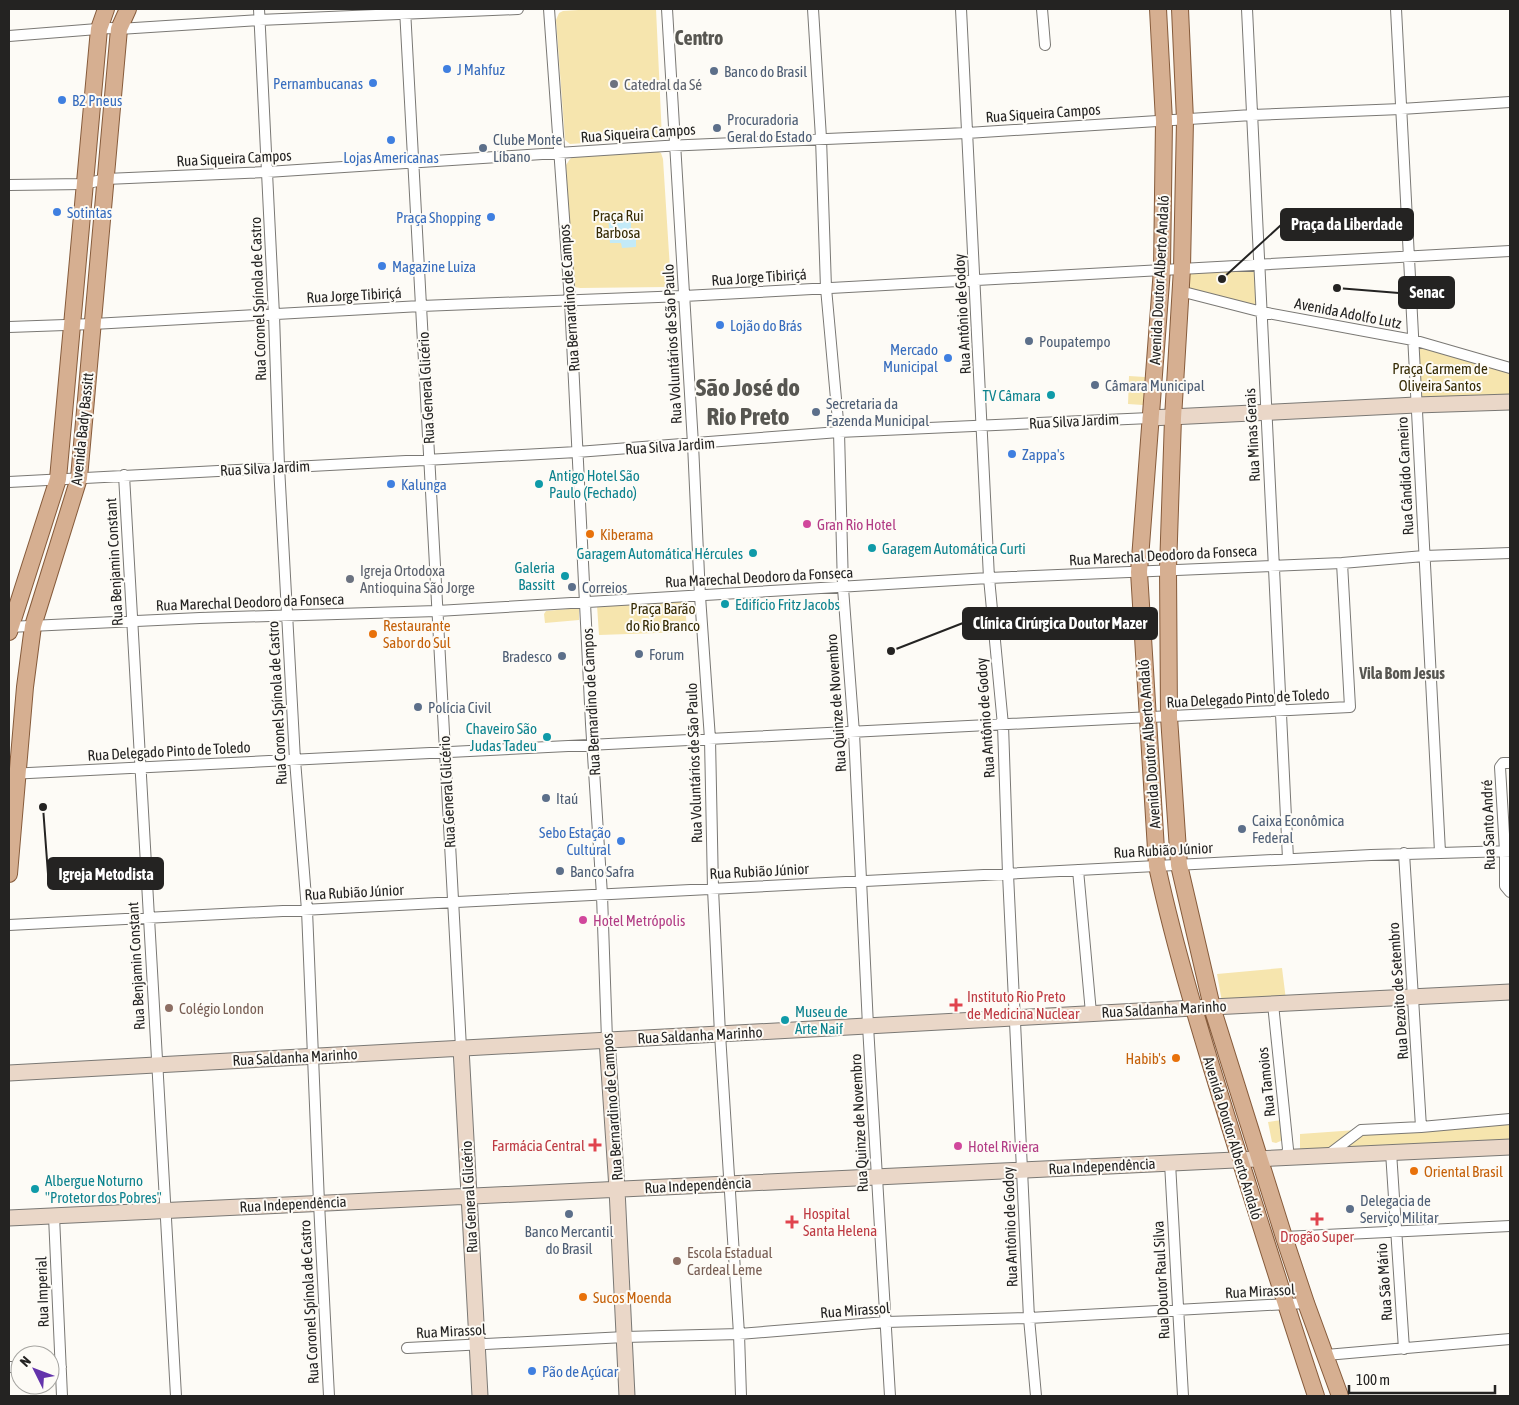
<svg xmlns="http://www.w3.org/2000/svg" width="1519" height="1405" font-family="'Asap Condensed',sans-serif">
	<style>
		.green { fill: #f6e5ae }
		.water { fill: #c3eaf7 }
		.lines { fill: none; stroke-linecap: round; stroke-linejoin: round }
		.street-casing { stroke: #7a7874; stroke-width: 12 }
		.secondary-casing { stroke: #7a7874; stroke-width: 17 }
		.primary-casing { stroke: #865b3b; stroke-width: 18 }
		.street { stroke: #fff; stroke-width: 10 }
		.secondary { stroke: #ead7c8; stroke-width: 15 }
		.primary { stroke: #d6af91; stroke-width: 16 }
		.shop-dot { fill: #3f7fe0; stroke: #fdfbf6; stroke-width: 2 }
		.service-dot { fill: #5c6f8a; stroke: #fdfbf6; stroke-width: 2 }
		.worship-dot { fill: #6b7280; stroke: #fdfbf6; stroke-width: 2 }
		.culture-dot { fill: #0f9aa8; stroke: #fdfbf6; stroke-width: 2 }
		.hotel-dot { fill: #d1479c; stroke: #fdfbf6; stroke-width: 2 }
		.food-dot { fill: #e8710a; stroke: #fdfbf6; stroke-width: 2 }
		.health-dot { fill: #e0444e; stroke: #fdfbf6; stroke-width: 2 }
		.education-dot { fill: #8d6e63; stroke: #fdfbf6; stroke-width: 2 }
		.labels { text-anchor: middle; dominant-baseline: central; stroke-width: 4; stroke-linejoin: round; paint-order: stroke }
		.shop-label { font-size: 15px; fill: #366cbe; stroke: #fdfbf6; text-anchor: start }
		.service-label { font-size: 15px; fill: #4e5e75; stroke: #fdfbf6; text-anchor: start }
		.worship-label { font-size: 15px; fill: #5b616d; stroke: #fdfbf6; text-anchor: start }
		.street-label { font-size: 15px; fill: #242322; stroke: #fdfbf6 }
		.park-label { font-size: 15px; fill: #362b04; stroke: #fdfbf6 }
		.culture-label { font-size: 15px; fill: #0d838f; stroke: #fdfbf6; text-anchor: start }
		.hotel-label { font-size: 15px; fill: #b23c85; stroke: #fdfbf6; text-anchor: start }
		.food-label { font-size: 15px; fill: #c56008; stroke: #fdfbf6; text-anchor: start }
		.health-label { font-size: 15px; fill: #be3a42; stroke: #fdfbf6; text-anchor: start }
		.education-label { font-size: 15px; fill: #785e54; stroke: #fdfbf6; text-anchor: start }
		.neighbourhood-label { font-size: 16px; font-weight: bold; fill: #575651; stroke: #fdfbf6 }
		.district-label { font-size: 20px; font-weight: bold; fill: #575651; stroke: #fdfbf6 }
		.town-label { font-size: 25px; font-weight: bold; fill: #575651; stroke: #fdfbf6 }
		.leader { fill: none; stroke: #242322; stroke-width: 2 }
		.callout-dot { fill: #242322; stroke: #fdfbf6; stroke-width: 2 }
		.callout { fill: #242322; stroke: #242322; stroke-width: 2 }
		.callout-label { font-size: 16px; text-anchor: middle; font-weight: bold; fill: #fff }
	</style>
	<rect width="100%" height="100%" fill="#fdfbf6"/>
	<!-- green -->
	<path class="green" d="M 594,9 L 656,9 L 662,138 L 570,144 L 565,140 L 556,20 L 559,13 L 563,11 Z
		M 656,151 L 661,153 L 663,159 L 671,285 L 666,287 L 580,288 L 574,287 L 572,280 L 566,165 L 570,159 L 573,157 Z
		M 1255,268 L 1258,307 L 1188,289 L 1189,270 Z
		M 1414,345 L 1510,373 L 1510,399 L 1419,401 Z
		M 1129,376 L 1145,377 L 1143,405 L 1128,404 Z
		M 685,600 L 687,632 L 599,635 L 597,605 Z
		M 579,608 L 579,620 L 545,623 L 544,614 L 546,611 Z
		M 1282,968 L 1286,1000 L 1222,1002 L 1217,974 Z
		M 1281,1120 L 1283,1140 L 1276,1143 L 1272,1142 L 1268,1122 Z
		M 1510,1121 L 1510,1144 L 1334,1153 L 1361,1133 Z
		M 1356,1130 L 1328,1150 L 1300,1152 L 1300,1134 Z"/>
	<!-- water -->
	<path class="water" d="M 608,213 L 631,213 L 631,235 L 636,235 L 636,247 L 622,248 L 621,243 L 610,243 Z"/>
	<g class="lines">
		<!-- street casing -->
		<g class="street-casing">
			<path id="street" d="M 259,9 L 274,315 L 279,466 L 295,760 L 307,910 L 319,1203 L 329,1396
				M 405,9 L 461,1048
				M 549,9 L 570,301 L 591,724 L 602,895 L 607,1040
				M 667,9 L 693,444 L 700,596 L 710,739 L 713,889 L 720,1034 L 739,1334 L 741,1396
				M 813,9 L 821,138 L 826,288 L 839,432 L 843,588 L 854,733 L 868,1026 L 890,1396
				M 961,9 L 989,578 L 1003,725 L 1008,874 L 1029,1318 L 1036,1396
				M 1042,9 L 1045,45
				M 1247,9 L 1288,859
				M 1396,9 L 1440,852
				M 9,36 L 110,28 L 119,29 L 259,20 L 518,9
				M 9,185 L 84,184 L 106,179 L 267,172 L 665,146 L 967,133 L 1252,115 L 1401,109 L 1510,102
				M 1180,291 L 1262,312 L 1413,340 L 1510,368
				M 9,327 L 93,324 L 421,306 L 684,296 L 1510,251
				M 124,475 L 176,1396
				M 9,482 L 577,452 L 839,432 L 1150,418
				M 9,627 L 200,618 L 437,611 L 989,578 L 1342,563 L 1424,556 L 1510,553
				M 1510,763 L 1503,763 L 1500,767 L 1505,851 L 1505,886 L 1510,892
				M 9,774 L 1350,707 L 1342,563
				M 1404,853 L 1421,1127
				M 1078,870 L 1091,1013
				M 9,925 L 1371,855 L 1510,851
				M 1273,1004 L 1288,1149 L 1286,1157
				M 1391,1152 L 1404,1349
				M 1328,1155 L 1361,1130 L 1421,1127 L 1510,1119
				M 1170,1163 L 1183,1396
				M 54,1216 L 62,1396
				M 1284,1237 L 1510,1226
				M 407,1348 L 625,1337 L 739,1334 L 886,1322 L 1029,1318 L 1306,1303
				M 1326,1355 L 1510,1339
				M 9,1367 L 20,1367
				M 50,1367 L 61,1367"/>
		</g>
		<!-- secondary casing -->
		<g class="secondary-casing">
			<path id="secondary" d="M 1150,418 L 1416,405 L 1510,402
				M 607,1040 L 617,1189 L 627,1396
				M 461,1048 L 480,1396
				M 9,1073 L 1212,1007 L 1510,992
				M 9,1218 L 1510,1147"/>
		</g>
		<!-- primary casing -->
		<g class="primary-casing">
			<path id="primary" d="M 1158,9 L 1164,121 L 1162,269 L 1139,572 L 1157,866 C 1178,962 1208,1056 1237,1150 C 1263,1232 1289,1315 1316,1396
				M 1180,9 L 1185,120 L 1182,268 L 1173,418 L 1168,569 L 1169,717 L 1179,865 L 1212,1007 L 1284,1237 L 1306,1303 L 1340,1396
				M 9,632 L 58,479 L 99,29 L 106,9
				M 9,874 L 25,687 L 33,626 L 79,478 L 119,29 L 128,9"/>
		</g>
		<!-- street -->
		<use href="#street" class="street"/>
		<!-- secondary -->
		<use href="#secondary" class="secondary"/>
		<!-- primary -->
		<use href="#primary" class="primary"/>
	</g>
	<!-- markers -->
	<g class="shop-dot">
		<circle cx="447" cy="69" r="5"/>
		<circle cx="373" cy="83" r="5"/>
		<circle cx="62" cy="100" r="5"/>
		<circle cx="391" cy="140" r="5"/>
		<circle cx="57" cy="212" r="5"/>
		<circle cx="491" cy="217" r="5"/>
		<circle cx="382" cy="266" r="5"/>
		<circle cx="720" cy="325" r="5"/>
		<circle cx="948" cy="358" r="5"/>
		<circle cx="1012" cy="454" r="5"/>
		<circle cx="391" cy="484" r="5"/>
		<circle cx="621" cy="841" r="5"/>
		<circle cx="532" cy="1371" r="5"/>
	</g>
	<g class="service-dot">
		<circle cx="714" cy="71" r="5"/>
		<circle cx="717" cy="128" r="5"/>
		<circle cx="483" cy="148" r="5"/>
		<circle cx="1029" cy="341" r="5"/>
		<circle cx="1095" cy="385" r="5"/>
		<circle cx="816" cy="412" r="5"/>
		<circle cx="572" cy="587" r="5"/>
		<circle cx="639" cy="654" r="5"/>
		<circle cx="562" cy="656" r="5"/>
		<circle cx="418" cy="707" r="5"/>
		<circle cx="546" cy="798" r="5"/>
		<circle cx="1242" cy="829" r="5"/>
		<circle cx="560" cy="871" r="5"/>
		<circle cx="1350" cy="1209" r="5"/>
		<circle cx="569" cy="1214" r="5"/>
	</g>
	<g class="worship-dot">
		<circle cx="614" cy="84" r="5"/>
		<circle cx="350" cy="579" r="5"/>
	</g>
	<g class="culture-dot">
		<circle cx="1051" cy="395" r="5"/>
		<circle cx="539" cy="484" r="5"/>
		<circle cx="872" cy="548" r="5"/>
		<circle cx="753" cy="553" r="5"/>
		<circle cx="565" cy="576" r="5"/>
		<circle cx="725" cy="604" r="5"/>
		<circle cx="547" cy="737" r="5"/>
		<circle cx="785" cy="1020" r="5"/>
		<circle cx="35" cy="1189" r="5"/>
	</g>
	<g class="hotel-dot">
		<circle cx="807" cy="524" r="5"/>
		<circle cx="583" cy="920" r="5"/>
		<circle cx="958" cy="1146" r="5"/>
	</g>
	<g class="food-dot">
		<circle cx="590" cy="534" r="5"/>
		<circle cx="373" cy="634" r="5"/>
		<circle cx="1176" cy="1058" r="5"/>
		<circle cx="1414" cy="1171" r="5"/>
		<circle cx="583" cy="1297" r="5"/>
	</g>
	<g class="health-dot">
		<path d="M953.5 997.5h5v5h5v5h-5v5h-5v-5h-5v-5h5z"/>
		<path d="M592.5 1137.5h5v5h5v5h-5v5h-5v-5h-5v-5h5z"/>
		<path d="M1314.5 1211.5h5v5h5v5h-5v5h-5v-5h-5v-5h5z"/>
		<path d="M789.5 1214.5h5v5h5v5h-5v5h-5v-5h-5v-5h5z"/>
	</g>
	<g class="education-dot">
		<circle cx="169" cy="1008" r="5"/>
		<circle cx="677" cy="1261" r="5"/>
	</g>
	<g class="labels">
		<!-- shop labels -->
		<g class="shop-label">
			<text x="457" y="69">J Mahfuz</text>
			<text x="363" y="83" text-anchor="end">Pernambucanas</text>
			<text x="72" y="100">B2 Pneus</text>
			<text x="391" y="157" text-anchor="middle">Lojas Americanas</text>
			<text x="67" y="212">Sotintas</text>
			<text x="481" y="217" text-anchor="end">Praça Shopping</text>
			<text x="392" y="266">Magazine Luiza</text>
			<text x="730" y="325">Lojão do Brás</text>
			<text x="938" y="349" text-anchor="end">Mercado<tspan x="938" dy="17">Municipal</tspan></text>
			<text x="1022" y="454">Zappa's</text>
			<text x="401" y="484">Kalunga</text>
			<text x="611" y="832" text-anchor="end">Sebo Estação<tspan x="611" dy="17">Cultural</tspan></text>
			<text x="542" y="1371">Pão de Açúcar</text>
		</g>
		<!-- service labels -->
		<g class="service-label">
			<text x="724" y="71">Banco do Brasil</text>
			<text x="727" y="119">Procuradoria<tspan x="727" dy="17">Geral do Estado</tspan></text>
			<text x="493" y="139">Clube Monte<tspan x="493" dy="17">Líbano</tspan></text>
			<text x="1039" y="341">Poupatempo</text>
			<text x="1105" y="385">Câmara Municipal</text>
			<text x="826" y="403">Secretaria da<tspan x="826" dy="17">Fazenda Municipal</tspan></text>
			<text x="582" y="587">Correios</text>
			<text x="649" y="654">Forum</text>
			<text x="552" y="656" text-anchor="end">Bradesco</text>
			<text x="428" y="707">Polícia Civil</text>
			<text x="556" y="798">Itaú</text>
			<text x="1252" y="820">Caixa Econômica<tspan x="1252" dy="17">Federal</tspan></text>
			<text x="570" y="871">Banco Safra</text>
			<text x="1360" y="1200">Delegacia de<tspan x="1360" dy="17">Serviço Militar</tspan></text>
			<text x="569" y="1231" text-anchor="middle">Banco Mercantil<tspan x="569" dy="17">do Brasil</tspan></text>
		</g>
		<!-- worship labels -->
		<g class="worship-label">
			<text x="624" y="84">Catedral da Sé</text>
			<text x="360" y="570">Igreja Ortodoxa<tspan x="360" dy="17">Antioquina São Jorge</tspan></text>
		</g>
		<!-- street labels -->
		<g class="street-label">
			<text transform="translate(1043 113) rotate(-4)">Rua Siqueira Campos</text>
			<text transform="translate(638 133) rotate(-4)">Rua Siqueira Campos</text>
			<text transform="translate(234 158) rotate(-3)">Rua Siqueira Campos</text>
			<text transform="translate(759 277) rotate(-4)">Rua Jorge Tibiriçá</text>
			<text transform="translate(1159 280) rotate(-87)">Avenida Doutor Alberto Andaló</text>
			<text transform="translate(354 295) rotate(-3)">Rua Jorge Tibiriçá</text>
			<text transform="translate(569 298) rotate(-94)">Rua Bernardino de Campos</text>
			<text transform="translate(258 299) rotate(-92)">Rua Coronel Spínola de Castro</text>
			<text transform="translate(1348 313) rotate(11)">Avenida Adolfo Lutz</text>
			<text transform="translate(962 314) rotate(-93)">Rua Antônio de Godoy</text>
			<text transform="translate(672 344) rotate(-93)">Rua Voluntários de São Paulo</text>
			<text transform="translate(426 388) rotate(-93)">Rua General Glicério</text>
			<text transform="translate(1074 421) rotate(-3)">Rua Silva Jardim</text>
			<text transform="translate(82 429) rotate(-84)">Avenida Bady Bassitt</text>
			<text transform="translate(1252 435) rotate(-93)">Rua Minas Gerais</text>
			<text transform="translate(670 446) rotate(-4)">Rua Silva Jardim</text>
			<text transform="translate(265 468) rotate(-3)">Rua Silva Jardim</text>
			<text transform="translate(1405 476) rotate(-93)">Rua Cândido Carneiro</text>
			<text transform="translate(1163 555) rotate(-3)">Rua Marechal Deodoro da Fonseca</text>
			<text transform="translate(114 562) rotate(-93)">Rua Benjamin Constant</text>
			<text transform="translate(759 577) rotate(-3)">Rua Marechal Deodoro da Fonseca</text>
			<text transform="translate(250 602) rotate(-2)">Rua Marechal Deodoro da Fonseca</text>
			<text transform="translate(1248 698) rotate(-3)">Rua Delegado Pinto de Toledo</text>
			<text transform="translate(591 702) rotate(-93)">Rua Bernardino de Campos</text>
			<text transform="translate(277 703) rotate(-93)">Rua Coronel Spínola de Castro</text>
			<text transform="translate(836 703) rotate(-94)">Rua Quinze de Novembro</text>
			<text transform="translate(985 718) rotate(-94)">Rua Antônio de Godoy</text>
			<text transform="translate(1149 744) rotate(-94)">Avenida Doutor Alberto Andaló</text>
			<text transform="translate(169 751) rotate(-3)">Rua Delegado Pinto de Toledo</text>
			<text transform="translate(694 763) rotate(-92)">Rua Voluntários de São Paulo</text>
			<text transform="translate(447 792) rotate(-93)">Rua General Glicério</text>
			<text transform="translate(1488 825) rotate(-92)">Rua Santo André</text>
			<text transform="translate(1163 850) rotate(-3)">Rua Rubião Júnior</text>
			<text transform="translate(759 871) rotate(-3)">Rua Rubião Júnior</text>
			<text transform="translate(354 892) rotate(-3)">Rua Rubião Júnior</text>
			<text transform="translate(136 966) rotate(-93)">Rua Benjamin Constant</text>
			<text transform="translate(1398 991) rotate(-94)">Rua Dezoito de Setembro</text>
			<text transform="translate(1164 1009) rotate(-3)">Rua Saldanha Marinho</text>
			<text transform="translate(700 1035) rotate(-3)">Rua Saldanha Marinho</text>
			<text transform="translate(295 1057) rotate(-3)">Rua Saldanha Marinho</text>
			<text transform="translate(1266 1082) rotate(-96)">Rua Tamoios</text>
			<text transform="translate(612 1107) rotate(-94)">Rua Bernardino de Campos</text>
			<text transform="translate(859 1123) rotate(-93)">Rua Quinze de Novembro</text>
			<text transform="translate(1233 1138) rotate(73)">Avenida Doutor Alberto Andaló</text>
			<text transform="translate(1102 1166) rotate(-3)">Rua Independência</text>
			<text transform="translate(698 1185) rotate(-3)">Rua Independência</text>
			<text transform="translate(469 1197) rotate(-93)">Rua General Glicério</text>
			<text transform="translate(293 1204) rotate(-3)">Rua Independência</text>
			<text transform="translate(1010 1227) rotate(-92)">Rua Antônio de Godoy</text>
			<text transform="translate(1161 1280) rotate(-93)">Rua Doutor Raul Silva</text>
			<text transform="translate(1384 1282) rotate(-94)">Rua São Mário</text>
			<text transform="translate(1260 1291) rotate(-3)">Rua Mirassol</text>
			<text transform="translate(42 1292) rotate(-92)">Rua Imperial</text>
			<text transform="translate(309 1302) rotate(-93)">Rua Coronel Spínola de Castro</text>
			<text transform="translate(855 1310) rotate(-4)">Rua Mirassol</text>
			<text transform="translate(451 1331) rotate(-3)">Rua Mirassol</text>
		</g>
		<!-- park labels -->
		<g class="park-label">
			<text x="618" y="215">Praça Rui<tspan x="618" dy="17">Barbosa</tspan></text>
			<text x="1440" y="368">Praça Carmem de<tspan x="1440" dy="17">Oliveira Santos</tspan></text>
			<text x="663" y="608">Praça Barão<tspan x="663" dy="17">do Rio Branco</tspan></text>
		</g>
		<!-- culture labels -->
		<g class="culture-label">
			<text x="1041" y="395" text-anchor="end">TV Câmara</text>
			<text x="549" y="475">Antigo Hotel São<tspan x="549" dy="17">Paulo (Fechado)</tspan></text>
			<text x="882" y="548">Garagem Automática Curti</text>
			<text x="743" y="553" text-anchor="end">Garagem Automática Hércules</text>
			<text x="555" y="567" text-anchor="end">Galeria<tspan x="555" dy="17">Bassitt</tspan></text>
			<text x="735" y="604">Edifício Fritz Jacobs</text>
			<text x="537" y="728" text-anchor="end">Chaveiro São<tspan x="537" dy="17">Judas Tadeu</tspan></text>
			<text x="795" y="1011">Museu de<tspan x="795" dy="17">Arte Naif</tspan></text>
			<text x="45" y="1180">Albergue Noturno<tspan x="45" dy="17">"Protetor dos Pobres"</tspan></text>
		</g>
		<!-- hotel labels -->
		<g class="hotel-label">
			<text x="817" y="524">Gran Rio Hotel</text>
			<text x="593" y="920">Hotel Metrópolis</text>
			<text x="968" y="1146">Hotel Riviera</text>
		</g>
		<!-- food labels -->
		<g class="food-label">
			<text x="600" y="534">Kiberama</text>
			<text x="383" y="625">Restaurante<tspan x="383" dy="17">Sabor do Sul</tspan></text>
			<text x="1166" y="1058" text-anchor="end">Habib's</text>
			<text x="1424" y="1171">Oriental Brasil</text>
			<text x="593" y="1297">Sucos Moenda</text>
		</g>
		<!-- health labels -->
		<g class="health-label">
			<text x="967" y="996">Instituto Rio Preto<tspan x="967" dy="17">de Medicina Nuclear</tspan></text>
			<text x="585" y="1145" text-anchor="end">Farmácia Central</text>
			<text x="803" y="1213">Hospital<tspan x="803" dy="17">Santa Helena</tspan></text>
			<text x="1317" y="1236" text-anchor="middle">Drogão Super</text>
		</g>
		<!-- education labels -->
		<g class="education-label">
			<text x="179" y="1008">Colégio London</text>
			<text x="687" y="1252">Escola Estadual<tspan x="687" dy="17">Cardeal Leme</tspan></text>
		</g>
		<!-- neighbourhood labels -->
		<g class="neighbourhood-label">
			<text x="1402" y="673">Vila Bom Jesus</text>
		</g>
		<!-- district labels -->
		<g class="district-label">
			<text x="699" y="37">Centro</text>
		</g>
		<!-- town labels -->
		<g class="town-label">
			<text x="748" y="387">São José do<tspan x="748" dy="29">Rio Preto</tspan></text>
		</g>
	</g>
	<!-- callouts -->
	<path class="leader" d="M1222 279L1281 225M1337 288L1399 293M891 651L963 623M43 807L48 874"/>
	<g class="callout-dot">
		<circle cx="1222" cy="279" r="5"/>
		<circle cx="1337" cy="288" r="5"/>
		<circle cx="891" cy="651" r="5"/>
		<circle cx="43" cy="807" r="5"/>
	</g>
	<g class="callout">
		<rect x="1281" y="209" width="132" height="31" rx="5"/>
		<rect x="1399" y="277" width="55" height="31" rx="5"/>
		<rect x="963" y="608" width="194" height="31" rx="5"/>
		<rect x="48" y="858" width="115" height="31" rx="5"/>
	</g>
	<g class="callout-label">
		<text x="1347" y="230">Praça da Liberdade</text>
		<text x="1427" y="298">Senac</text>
		<text x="1060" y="629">Clínica Cirúrgica Doutor Mazer</text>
		<text x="106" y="880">Igreja Metodista</text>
	</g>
	<!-- border -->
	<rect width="1519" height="1405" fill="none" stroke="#242322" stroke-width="20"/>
	<!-- north arrow -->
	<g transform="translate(35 1370) rotate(312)"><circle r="24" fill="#fdfbf6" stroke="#a6a5a1"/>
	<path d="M0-4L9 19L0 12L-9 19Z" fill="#6333ab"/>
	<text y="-8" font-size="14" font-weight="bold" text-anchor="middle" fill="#242322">N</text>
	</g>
	<!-- scale -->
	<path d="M1349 1385v8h146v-8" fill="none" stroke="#242322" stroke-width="2.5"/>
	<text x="1356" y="1385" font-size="15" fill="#242322" stroke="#fdfbf6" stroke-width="4" paint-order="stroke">100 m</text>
</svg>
